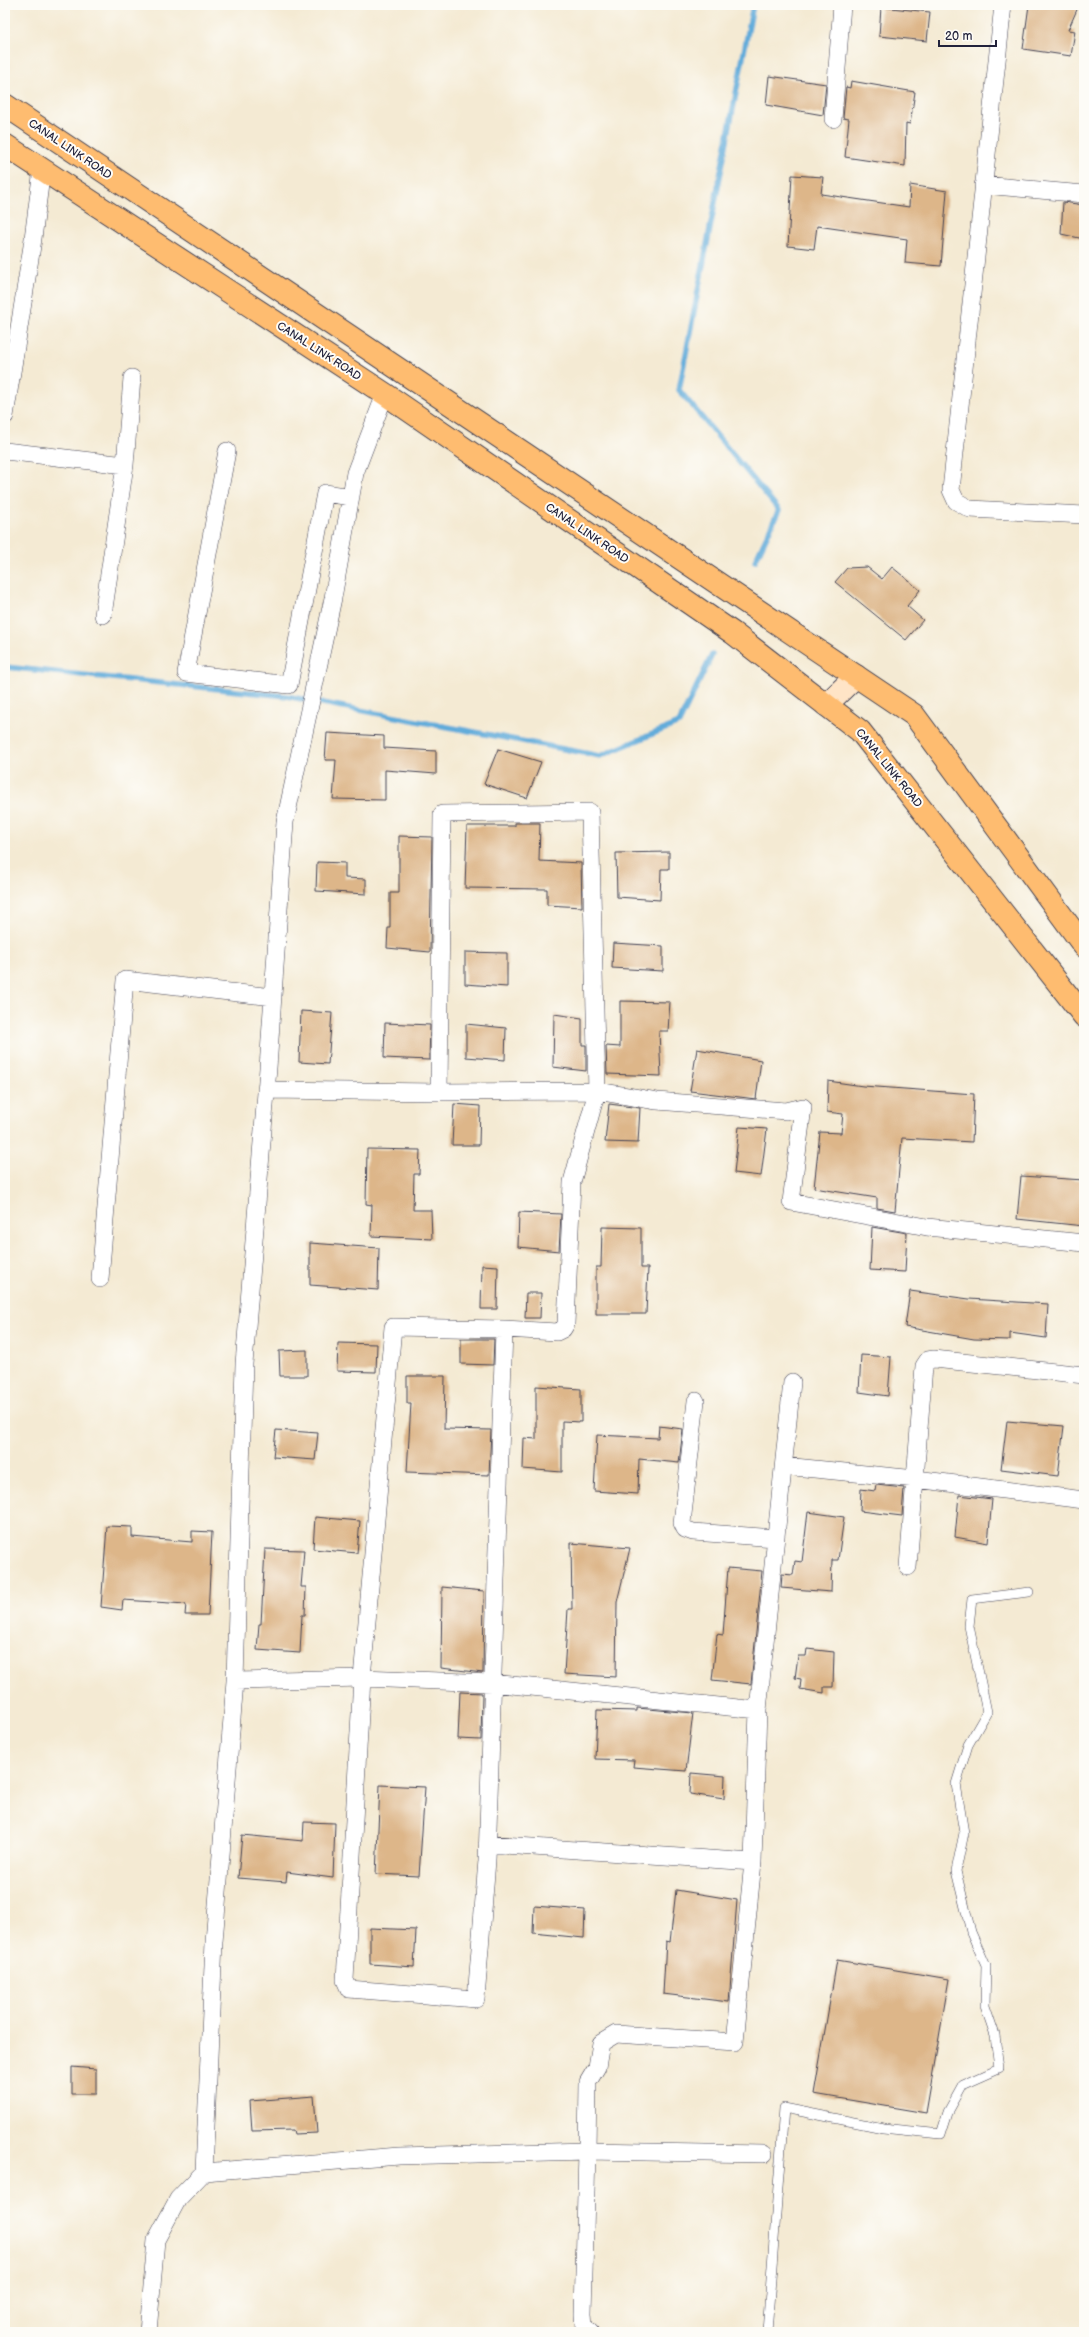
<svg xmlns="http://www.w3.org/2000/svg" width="1089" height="2337" font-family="'Balsamiq Sans',sans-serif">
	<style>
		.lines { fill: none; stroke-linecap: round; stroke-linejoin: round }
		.stream { stroke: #62acda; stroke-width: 5.5 }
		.building { fill: #ddb689 }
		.lane-casing { stroke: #424052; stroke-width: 10 }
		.street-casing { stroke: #424052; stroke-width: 18 }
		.secondary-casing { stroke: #424052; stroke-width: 24 }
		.primary-casing { stroke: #424052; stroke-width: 24 }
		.lane { stroke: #fff; stroke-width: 9 }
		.street { stroke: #fff; stroke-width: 17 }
		.secondary { stroke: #ffe4c6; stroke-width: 22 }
		.primary { stroke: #febc70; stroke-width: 22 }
		.labels { text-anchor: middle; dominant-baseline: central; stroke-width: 4; stroke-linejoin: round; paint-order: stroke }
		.street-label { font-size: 11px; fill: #22223b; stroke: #fdfcf7 }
	</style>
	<rect width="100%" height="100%" fill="#fdfcf7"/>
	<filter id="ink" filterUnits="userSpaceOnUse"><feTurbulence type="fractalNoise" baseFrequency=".025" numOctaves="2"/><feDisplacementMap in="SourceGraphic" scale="8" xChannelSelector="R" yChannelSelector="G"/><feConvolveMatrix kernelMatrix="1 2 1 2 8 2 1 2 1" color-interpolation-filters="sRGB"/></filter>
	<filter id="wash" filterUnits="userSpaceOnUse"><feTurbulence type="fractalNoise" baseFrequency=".012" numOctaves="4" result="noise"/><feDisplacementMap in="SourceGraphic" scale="16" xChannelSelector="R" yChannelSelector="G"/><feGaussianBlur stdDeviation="0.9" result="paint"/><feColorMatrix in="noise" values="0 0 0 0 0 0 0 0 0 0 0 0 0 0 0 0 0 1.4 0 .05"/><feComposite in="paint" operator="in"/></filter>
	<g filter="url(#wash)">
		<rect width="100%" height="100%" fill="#f4ead3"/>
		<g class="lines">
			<!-- stream -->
			<path class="stream" d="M 753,5 L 679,390 L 779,510 L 755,561
				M 5,667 L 286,696 L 600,756 L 679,723 L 712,655"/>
		</g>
		<g id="blocks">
			<!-- building -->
			<path class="building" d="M 1029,5 L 1079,5 L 1068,30 L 1075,31 L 1071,56 L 1023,49 Z
				M 881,7 L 930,12 L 927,41 L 879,36 Z
				M 769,76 L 826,84 L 823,115 L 766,105 Z
				M 851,81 L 915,92 L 910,124 L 906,123 L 905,166 L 845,157 L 849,119 L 843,118 L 846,87 L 850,88 Z
				M 792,175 L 823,177 L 821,194 L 909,207 L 910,185 L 947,191 L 941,266 L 905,263 L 907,239 L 817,226 L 814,249 L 788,246 Z
				M 1063,202 L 1084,205 L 1084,239 L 1061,234 Z
				M 867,567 L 882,579 L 892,567 L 920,590 L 907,606 L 923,620 L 906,640 L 835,582 L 847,568 Z
				M 327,733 L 384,736 L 384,748 L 436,751 L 436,774 L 385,770 L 385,800 L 333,799 L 336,760 L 325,760 Z
				M 498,749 L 541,762 L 527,798 L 484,784 Z
				M 515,823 L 540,823 L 539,861 L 581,863 L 582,907 L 547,905 L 547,889 L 465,888 L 467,826 L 515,826 Z
				M 399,836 L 432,837 L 430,952 L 387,948 L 388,928 L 390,928 L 390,893 L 399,893 Z
				M 669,852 L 669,869 L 661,869 L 660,900 L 617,897 L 616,853 Z
				M 317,862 L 345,863 L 345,878 L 366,879 L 366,894 L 316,891 Z
				M 613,943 L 663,946 L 663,971 L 612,968 Z
				M 465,952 L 507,953 L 507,987 L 465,984 Z
				M 620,1001 L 670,1002 L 668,1031 L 659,1031 L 661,1076 L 607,1074 L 606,1046 L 620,1047 Z
				M 301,1011 L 332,1013 L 328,1064 L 299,1062 Z
				M 554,1014 L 582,1018 L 582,1045 L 586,1045 L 586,1071 L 553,1067 Z
				M 385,1023 L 430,1025 L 429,1060 L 384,1058 Z
				M 466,1024 L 506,1028 L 505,1060 L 466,1057 Z
				M 697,1049 L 761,1060 L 756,1099 L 690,1091 Z
				M 828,1081 L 863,1086 L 974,1094 L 972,1142 L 902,1138 L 895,1211 L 877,1208 L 877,1198 L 814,1188 L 820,1132 L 841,1133 L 843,1114 L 827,1112 Z
				M 454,1104 L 480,1106 L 479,1145 L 452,1145 Z
				M 609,1104 L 640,1108 L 638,1143 L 605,1142 Z
				M 739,1127 L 767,1129 L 761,1176 L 734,1173 Z
				M 367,1149 L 420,1150 L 419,1174 L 414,1174 L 413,1210 L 431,1210 L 432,1239 L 371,1236 L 372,1205 L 366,1204 Z
				M 1021,1176 L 1084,1180 L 1084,1226 L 1017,1219 Z
				M 519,1212 L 561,1214 L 559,1251 L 518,1247 Z
				M 602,1227 L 641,1228 L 641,1268 L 648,1268 L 646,1314 L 596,1314 L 596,1267 L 601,1267 Z
				M 872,1227 L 907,1233 L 905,1272 L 870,1270 Z
				M 310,1243 L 379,1248 L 378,1290 L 310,1285 Z
				M 482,1265 L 498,1266 L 497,1309 L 481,1309 Z
				M 910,1291 L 969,1299 L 1048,1304 L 1046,1338 L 1010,1333 L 1010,1340 L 974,1339 L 905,1327 Z
				M 526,1293 L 541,1293 L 540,1318 L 525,1318 Z
				M 461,1339 L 494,1339 L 493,1365 L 461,1364 Z
				M 338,1343 L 377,1344 L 376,1372 L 337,1371 Z
				M 307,1350 L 307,1376 L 280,1376 L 279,1351 Z
				M 861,1355 L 891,1357 L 888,1396 L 859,1392 Z
				M 407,1376 L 445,1376 L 444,1429 L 491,1430 L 489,1475 L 407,1472 L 411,1403 L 407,1403 Z
				M 536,1386 L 581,1389 L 581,1422 L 562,1421 L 562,1472 L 523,1469 L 524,1438 L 536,1439 Z
				M 1007,1421 L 1064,1426 L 1058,1476 L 1001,1469 Z
				M 659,1426 L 683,1429 L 679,1463 L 639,1459 L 638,1494 L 594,1491 L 597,1435 L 658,1438 Z
				M 276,1430 L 318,1433 L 315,1460 L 273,1457 Z
				M 876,1485 L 904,1488 L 902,1516 L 860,1511 L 861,1489 L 875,1491 Z
				M 959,1495 L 992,1499 L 988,1543 L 955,1537 Z
				M 808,1512 L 844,1517 L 838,1560 L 832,1560 L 831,1592 L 781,1588 L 782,1574 L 793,1575 L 795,1561 L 802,1562 Z
				M 315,1517 L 360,1521 L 357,1553 L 313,1549 Z
				M 107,1526 L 132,1527 L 132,1537 L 192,1542 L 192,1531 L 212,1532 L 208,1615 L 185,1615 L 186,1604 L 123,1600 L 122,1610 L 101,1607 Z
				M 571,1543 L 630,1548 L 617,1602 L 616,1677 L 564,1674 L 568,1609 L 572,1609 Z
				M 265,1549 L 304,1550 L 301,1587 L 306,1587 L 305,1615 L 302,1615 L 300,1653 L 257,1650 L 259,1624 L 261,1624 Z
				M 728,1568 L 762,1571 L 751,1684 L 712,1680 L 717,1634 L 723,1635 Z
				M 442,1587 L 484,1591 L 483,1673 L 441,1668 Z
				M 807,1649 L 834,1652 L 833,1687 L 824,1687 L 824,1693 L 800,1689 L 801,1679 L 795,1678 L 798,1656 L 806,1656 Z
				M 460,1692 L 482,1693 L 481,1740 L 458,1739 Z
				M 637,1708 L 693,1713 L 686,1771 L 633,1767 L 634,1760 L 595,1759 L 597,1710 L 637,1711 Z
				M 691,1773 L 725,1776 L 724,1799 L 690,1794 Z
				M 380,1785 L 425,1787 L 419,1876 L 376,1874 Z
				M 304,1822 L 335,1823 L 333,1878 L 287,1872 L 286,1882 L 238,1878 L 242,1835 L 303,1841 Z
				M 676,1890 L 737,1900 L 729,2002 L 663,1994 L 666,1941 L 670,1942 Z
				M 534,1906 L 585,1910 L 584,1938 L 533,1933 Z
				M 370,1928 L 416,1930 L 414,1967 L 370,1964 Z
				M 837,1960 L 949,1979 L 926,2113 L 814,2094 Z
				M 72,2067 L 96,2069 L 96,2094 L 72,2094 Z
				M 314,2096 L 317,2133 L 294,2134 L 293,2130 L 252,2131 L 250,2101 Z"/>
		</g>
	</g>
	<g filter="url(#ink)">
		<use href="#blocks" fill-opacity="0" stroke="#424052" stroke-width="1"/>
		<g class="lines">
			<!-- lane casing -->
			<g class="lane-casing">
				<path id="lane" d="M 767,2332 L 784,2108 L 883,2128 L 941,2134 L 948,2112 L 963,2085 L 999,2069 L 995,2035 L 985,2006 L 986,1966 L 971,1932 L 956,1871 L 964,1833 L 956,1784 L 968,1745 L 987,1712 L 969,1626 L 972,1599 L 1029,1592"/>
			</g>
			<!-- street casing -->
			<g class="street-casing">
				<path id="street" d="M 1003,5 L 951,490 L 956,501 L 970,509 L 1084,515
					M 833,119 L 842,5
					M 983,185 L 1084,194
					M 385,394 L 355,473 L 333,598 L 285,822 L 268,1068 L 244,1364 L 235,1681 L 214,1942 L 204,2172 L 399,2156 L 587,2151 L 583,2314 L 584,2328 L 590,2332
					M 5,416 L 32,246 L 42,169
					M 5,451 L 125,465
					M 227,451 L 186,673 L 289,685 L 325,493 L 351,497
					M 103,615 L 125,465 L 132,378
					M 266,1090 L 439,1092
					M 100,1279 L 125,980 L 273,997
					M 504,1329 L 393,1327 L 362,1678 L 345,1980 L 349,1989 L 476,1999 L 487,1860 L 504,1329 L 557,1332 L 563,1329 L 566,1324 L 572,1182 L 597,1091 L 590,812 L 442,814 L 439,1092 L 597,1091 L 657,1101 L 786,1111 L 803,1107 L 791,1202 L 927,1227 L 1084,1243
					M 696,1401 L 682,1523 L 685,1529 L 693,1532 L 776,1538
					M 784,1466 L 916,1479 L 1084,1500
					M 908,1567 L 924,1366 L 928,1360 L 934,1359 L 1084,1375
					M 235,1681 L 362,1678 L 492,1683 L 758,1710
					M 487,1844 L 753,1862 L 758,1710 L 792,1382
					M 753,1862 L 735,2042 L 616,2034 L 601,2043 L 597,2067 L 588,2082 L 587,2151 L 764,2154
					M 148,2332 L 156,2240 L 178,2199 L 204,2172"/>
			</g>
			<!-- secondary casing -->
			<g class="secondary-casing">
				<path id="secondary" d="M 826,705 L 856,676"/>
			</g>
			<!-- primary casing -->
			<g class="primary-casing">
				<path id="primary" d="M 5,105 L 914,715 L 1084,946
					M 5,145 L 385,394 L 733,633 L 860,731 L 1084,1016"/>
			</g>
			<!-- lane -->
			<use href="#lane" class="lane"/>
			<!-- street -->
			<use href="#street" class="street"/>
			<!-- secondary -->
			<use href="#secondary" class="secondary"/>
			<!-- primary -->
			<use href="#primary" class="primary"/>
		</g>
	</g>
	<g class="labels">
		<!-- street labels -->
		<g class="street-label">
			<text transform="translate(70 149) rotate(34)">CANAL LINK ROAD</text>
			<text transform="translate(319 351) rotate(33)">CANAL LINK ROAD</text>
			<text transform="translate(587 533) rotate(34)">CANAL LINK ROAD</text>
			<text transform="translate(889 768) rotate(51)">CANAL LINK ROAD</text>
		</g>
	</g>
	<!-- margin -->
	<rect width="1089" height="2337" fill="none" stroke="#fdfcf7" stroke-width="20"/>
	<!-- scale -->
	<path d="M939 40v6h57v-6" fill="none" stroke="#22223b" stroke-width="2"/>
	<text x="945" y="40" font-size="12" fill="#22223b" stroke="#fdfcf7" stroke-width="3" paint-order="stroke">20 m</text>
</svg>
